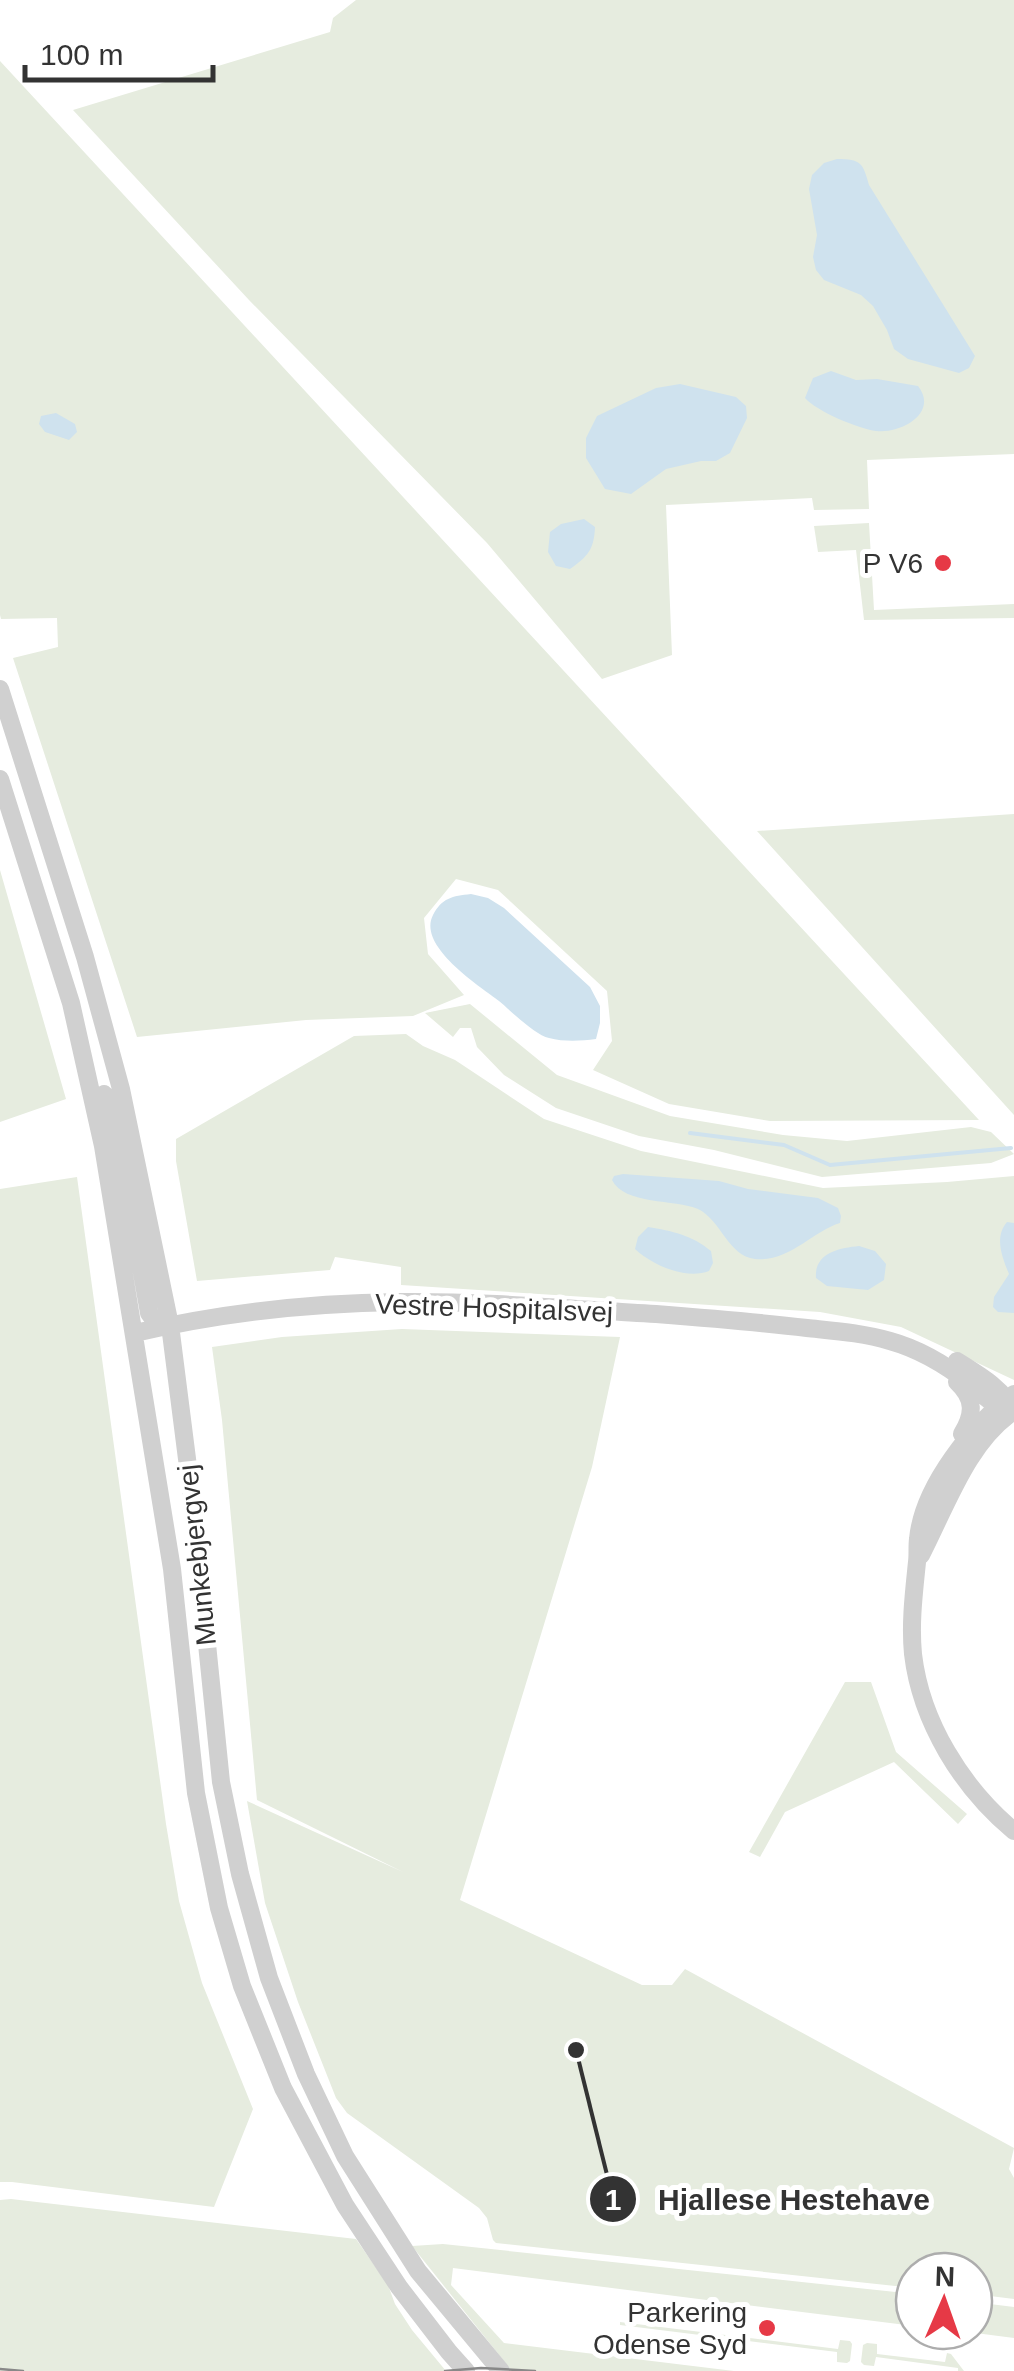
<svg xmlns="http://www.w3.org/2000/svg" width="1014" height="2371" font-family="Helvetica,sans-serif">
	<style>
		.green { fill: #e6ecdf }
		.water { fill: #cfe2ee }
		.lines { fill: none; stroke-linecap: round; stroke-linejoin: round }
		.stream { stroke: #cfe2ee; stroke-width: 4 }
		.tertiary { stroke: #d0d0d0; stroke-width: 18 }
		.tram { stroke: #888; stroke-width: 2.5 }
		.poi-dot { fill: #e63946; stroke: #fff; stroke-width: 4 }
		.labels { text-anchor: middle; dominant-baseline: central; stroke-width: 10; stroke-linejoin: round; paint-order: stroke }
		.poi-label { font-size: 28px; fill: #333; stroke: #fff; text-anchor: end }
		.street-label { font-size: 28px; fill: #333; stroke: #fff }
		.leader { fill: none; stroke: #333; stroke-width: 4 }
		.callout-dot { fill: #333; stroke: #fff; stroke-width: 4 }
		.mark-label { font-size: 30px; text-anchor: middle; font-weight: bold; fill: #fff }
		.callout-label { font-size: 30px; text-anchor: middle; font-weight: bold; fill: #333; stroke: #fff; stroke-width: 10; stroke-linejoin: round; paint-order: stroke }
	</style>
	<rect width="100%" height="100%" fill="#fff"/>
	<!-- green -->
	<path class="green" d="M 356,0 L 1014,0 L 1014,454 L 867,460 L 869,509 L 814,510 L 812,498 L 666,505 L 672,655 L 602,679 L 487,543 L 249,300 L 73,110 L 330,32 L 333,18 Z
		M 0,61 L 979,1120 L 770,1121 L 669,1104 L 593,1070 L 612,1041 L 607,991 L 498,890 L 456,879 L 424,918 L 428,954 L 464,995 L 413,1016 L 306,1020 L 137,1037 L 13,658 L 58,647 L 57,618 L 1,619 L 0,615 Z
		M 869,523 L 874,610 L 1014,604 L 1014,618 L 864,620 L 856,550 L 818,552 L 814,526 Z
		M 1014,814 L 1014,1115 L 757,831 Z
		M 0,870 L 66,1099 L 0,1122 Z
		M 470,1004 L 557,1075 L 670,1116 L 783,1135 L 847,1141 L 971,1127 L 991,1132 L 1014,1154 L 991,1163 L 822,1177 L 714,1150 L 639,1136 L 556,1108 L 504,1075 L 477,1047 L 471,1028 L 460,1028 L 453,1037 L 425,1013 Z
		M 406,1034 L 423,1046 L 455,1060 L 544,1119 L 641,1151 L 823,1188 L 947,1182 L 1014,1176 L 1014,1380 L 901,1327 L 820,1312 L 401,1285 L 401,1267 L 335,1257 L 330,1270 L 197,1281 L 176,1161 L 176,1139 L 354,1036 Z
		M 77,1177 L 166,1824 L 179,1901 L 202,1983 L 253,2109 L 214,2207 L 12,2182 L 0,2182 L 0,1189 Z
		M 402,1329 L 620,1337 L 592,1467 L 460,1900 L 642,1985 L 672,1985 L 685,1969 L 1014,2148 L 1009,2169 L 1014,2178 L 1014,2299 L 974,2294 L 974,2271 L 914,2271 L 914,2288 L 496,2243 L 493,2240 L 487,2218 L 479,2208 L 347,2113 L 336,2098 L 298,2002 L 265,1903 L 247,1801 L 403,1872 L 257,1800 L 222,1420 L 212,1347 L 282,1337 Z
		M 845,1682 L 871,1682 L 896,1752 L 967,1814 L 958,1824 L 894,1762 L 785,1812 L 760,1857 L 749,1852 Z
		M 11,2199 L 356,2239 L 388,2285 L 395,2304 L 412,2330 L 446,2371 L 0,2371 L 0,2200 Z
		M 443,2244 L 905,2293 L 914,2305 L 914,2326 L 453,2268 L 451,2285 L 504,2343 L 734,2371 L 512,2371 L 412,2246 Z
		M 974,2302 L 1014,2307 L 1014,2338 L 960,2331 L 974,2331 Z
		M 620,2322 L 838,2349 L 840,2340 L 850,2341 L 852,2344 L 850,2361 L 847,2363 L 837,2362 L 837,2352 L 620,2325 Z
		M 867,2343 L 877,2344 L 877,2354 L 945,2362 L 947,2353 L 951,2354 L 964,2371 L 958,2371 L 958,2368 L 876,2357 L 874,2366 L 864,2365 L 861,2362 L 863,2345 Z"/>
	<!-- water -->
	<path class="water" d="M 837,159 C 861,159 863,163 869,185 L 975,356 L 969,368 L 959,373 L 908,359 L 894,349 L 887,330 L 873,306 L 861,295 L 824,280 L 816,270 L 813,257 L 817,235 L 809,189 L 812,175 L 824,163 Z
		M 831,371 L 856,380 L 877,379 L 918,386 C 939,413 901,434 876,431 C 859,429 816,411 805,398 L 813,378 Z
		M 680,384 L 736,397 L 746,406 L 747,418 L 730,453 L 716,461 L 701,461 L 666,469 L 631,494 L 605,489 L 586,458 L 586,438 L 597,416 L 656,388 Z
		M 56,413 L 75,424 L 77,432 L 69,440 L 45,432 L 39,424 L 41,416 Z
		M 584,519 L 595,527 C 594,550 588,556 570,569 L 556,566 L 548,552 L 550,532 L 561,524 Z
		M 471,894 L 488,898 L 504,908 L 590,987 L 600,1006 L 600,1023 L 596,1039 C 581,1041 564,1042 549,1038 C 535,1035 511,1011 499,1001 C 478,985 417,946 433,915 C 442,898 452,896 471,894 Z
		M 623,1174 L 719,1181 L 748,1189 L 818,1198 L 838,1208 L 841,1216 L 840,1223 C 813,1231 788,1263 755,1259 C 728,1256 721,1220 698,1209 C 675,1199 624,1205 612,1180 L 614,1176 Z
		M 1007,1222 L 1014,1223 L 1014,1313 L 998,1312 L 993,1307 L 994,1297 L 1009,1274 C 1002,1257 994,1237 1007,1222 Z
		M 648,1227 C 672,1231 692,1235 711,1251 L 713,1263 L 709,1271 C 686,1280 652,1265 635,1249 L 638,1237 Z
		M 859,1246 L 875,1251 L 886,1264 L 884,1280 L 868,1290 L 827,1286 L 816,1278 C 814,1253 839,1248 859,1246 Z"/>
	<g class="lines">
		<!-- stream -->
		<path class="stream" d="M 690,1133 L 784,1145 L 830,1165 L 1011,1148"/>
		<!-- tertiary -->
		<path class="tertiary" d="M 0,689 L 85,957 L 121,1089 L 170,1325 L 193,1506 L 221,1782 L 240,1874 L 269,1978 L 306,2074 L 345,2156 L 418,2271 L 501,2371
			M 0,779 L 71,1003 L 103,1146 L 172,1569 L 196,1793 L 219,1908 L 242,1986 L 283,2088 L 345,2205 L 399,2287 L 449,2352 L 466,2371
			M 104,1094 L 125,1176 L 149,1313 L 154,1320 L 170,1325
			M 135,1333 C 221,1313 310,1303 399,1302 C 485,1301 571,1309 656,1314 C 707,1318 757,1322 807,1328 C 835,1331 863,1333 890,1341 C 919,1349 946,1365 970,1384 C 986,1397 992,1406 1013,1411
			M 957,1361 C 977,1374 1000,1386 1012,1408
			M 957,1382 C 975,1399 974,1414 962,1434
			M 1014,1394 C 973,1424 923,1486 918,1539 C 917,1546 918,1554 917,1562 C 914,1592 910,1623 913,1654 C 921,1722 962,1788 1014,1831
			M 921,1555 C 946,1507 968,1441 1014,1411"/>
		<!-- tram -->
		<path class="tram" d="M 0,2369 L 23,2371
			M 445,2371 L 481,2368 L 535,2371"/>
	</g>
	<!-- markers -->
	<g class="poi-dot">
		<circle cx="943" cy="563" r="10"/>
		<circle cx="767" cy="2328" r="10"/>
	</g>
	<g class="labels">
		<!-- poi labels -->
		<g class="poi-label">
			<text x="923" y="563">P V6</text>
			<text x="747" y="2312">Parkering<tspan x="747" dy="32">Odense Syd</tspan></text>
		</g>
		<!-- street labels -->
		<g class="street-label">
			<text transform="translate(494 1308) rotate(2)">Vestre Hospitalsvej</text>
			<text transform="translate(197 1555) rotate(-96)">Munkebjergvej</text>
		</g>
	</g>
	<!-- callouts -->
	<path class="leader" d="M576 2050L613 2199"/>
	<g class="callout-dot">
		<circle cx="576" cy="2050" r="10"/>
		<circle cx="613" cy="2199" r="25"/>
	</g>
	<g class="mark-label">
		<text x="613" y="2210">1</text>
	</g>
	<g class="callout-label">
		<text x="794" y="2210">Hjallese Hestehave</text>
	</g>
	<!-- north arrow -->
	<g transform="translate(944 2301) rotate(2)"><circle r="48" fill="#ffffff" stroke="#adadad" stroke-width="2.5"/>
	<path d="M0-8L18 38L0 25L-18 38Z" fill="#e63946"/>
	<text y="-15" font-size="28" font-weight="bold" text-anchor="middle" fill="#333333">N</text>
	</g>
	<!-- scale -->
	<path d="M25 65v15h188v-15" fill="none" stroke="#333333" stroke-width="5"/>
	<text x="40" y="65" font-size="30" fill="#333333" stroke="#ffffff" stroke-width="8" paint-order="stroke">100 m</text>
</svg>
